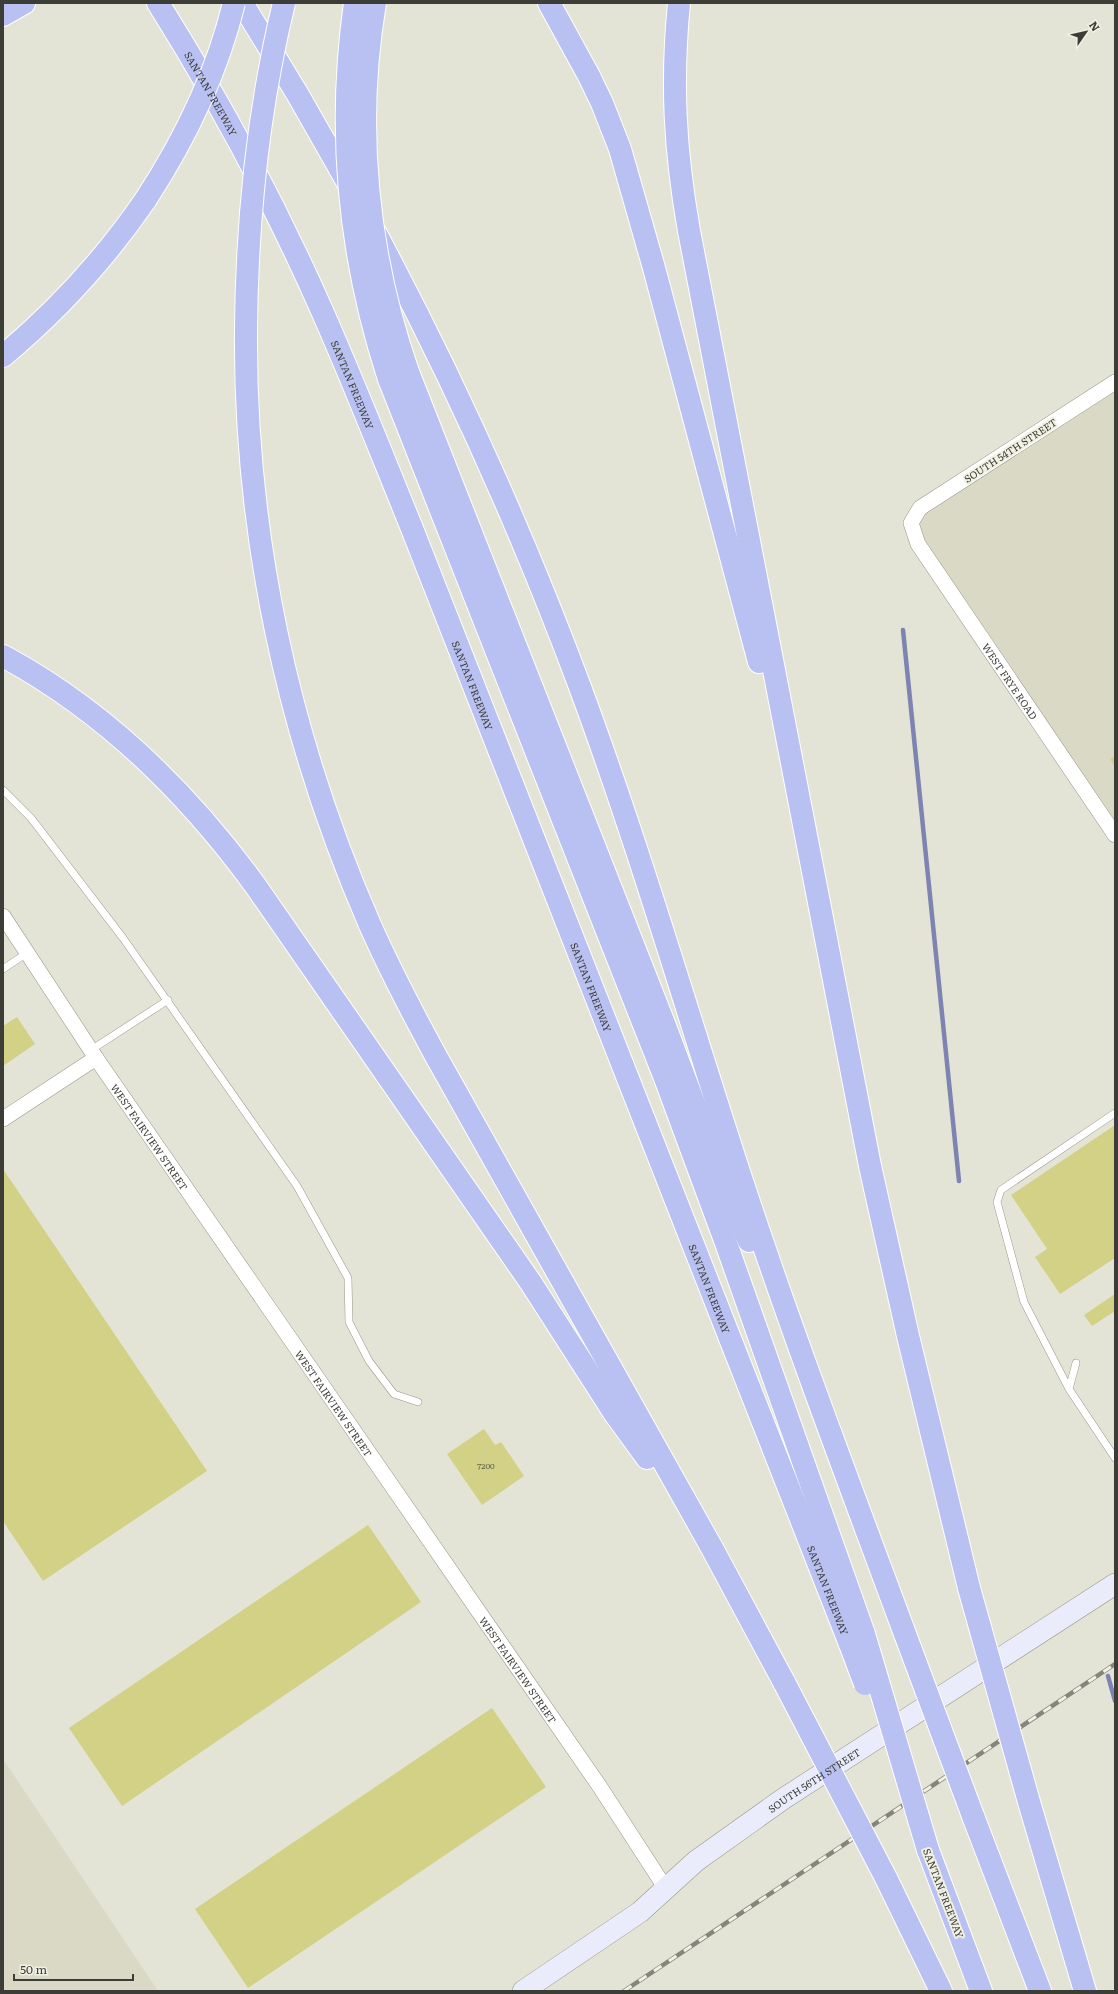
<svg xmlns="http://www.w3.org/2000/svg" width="1118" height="1994" font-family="Literata,serif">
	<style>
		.built { fill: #d9d9c5 }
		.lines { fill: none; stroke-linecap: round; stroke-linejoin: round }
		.stream { stroke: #7d84b1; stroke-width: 4.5 }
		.building { fill: #d3d186 }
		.lane-casing { stroke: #97988c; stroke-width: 8 }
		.street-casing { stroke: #97988c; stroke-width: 16 }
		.secondary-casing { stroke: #97988c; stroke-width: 22 }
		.highway-casing { stroke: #fff; stroke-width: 24 }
		.lane { stroke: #fff; stroke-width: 7 }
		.street { stroke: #fff; stroke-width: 15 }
		.secondary { stroke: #eaecfb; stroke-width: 21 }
		.highway { stroke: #b8c1f2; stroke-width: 22 }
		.rail-casing { stroke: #85857c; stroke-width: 4.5 }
		.rail { stroke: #f0f0e3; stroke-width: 3; stroke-dasharray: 9; stroke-linecap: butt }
		.highway-bridge-casing { stroke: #fff; stroke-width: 24; stroke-linecap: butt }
		.highway-bridge { stroke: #b8c1f2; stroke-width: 22 }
		.labels { text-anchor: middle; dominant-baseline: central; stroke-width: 4; stroke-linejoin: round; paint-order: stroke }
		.number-label { font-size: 8px; fill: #62624c }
		.street-label { font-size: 10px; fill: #3d3d38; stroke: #f0f0e3 }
	</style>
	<rect width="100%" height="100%" fill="#e3e3d6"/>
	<!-- built -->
	<path class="built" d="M 1115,382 L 1115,835 L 911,523 Z
		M 3,1759 L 158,1991 L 3,1991 Z"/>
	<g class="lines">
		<!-- stream -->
		<path class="stream" d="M 903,630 L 959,1181
			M 1108,1676 L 1115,1701"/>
	</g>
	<!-- building -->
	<path class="building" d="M 1115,756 L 1115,767 L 1110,759 Z
		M 17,1017 L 35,1044 L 3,1066 L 3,1026 Z
		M 1115,1125 L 1115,1258 L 1060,1294 L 1035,1257 L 1047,1249 L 1011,1195 Z
		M 3,1169 L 207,1471 L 43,1581 L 3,1521 Z
		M 1115,1294 L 1115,1311 L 1092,1326 L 1084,1315 Z
		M 484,1429 L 495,1445 L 501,1442 L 524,1476 L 482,1505 L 447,1454 Z
		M 368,1525 L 421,1602 L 122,1806 L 69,1728 Z
		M 492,1708 L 546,1787 L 248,1988 L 195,1909 Z"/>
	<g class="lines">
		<!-- lane casing -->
		<g class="lane-casing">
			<path id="lane" d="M 3,790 L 31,818 L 123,938 L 297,1186 L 348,1278 L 349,1322 L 369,1361 L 394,1394 L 418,1402
				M 3,969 L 27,953
				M 91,1050 L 168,1000
				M 1076,1363 L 1069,1389 L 1115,1458
				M 1069,1389 L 1024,1302 L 997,1202 L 1001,1190 L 1115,1113"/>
		</g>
		<!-- street casing -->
		<g class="street-casing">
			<g id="street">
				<path id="s1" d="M 1115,382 L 920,508 L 911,523 L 918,544 L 1115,835"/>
				<path id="s2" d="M 3,916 L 96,1058 L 600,1787 L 666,1889"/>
				<path d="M 3,1119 L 96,1058"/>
			</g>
		</g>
		<!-- secondary casing -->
		<g class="secondary-casing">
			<g id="secondary">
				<path id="s3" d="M 523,1991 L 640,1912 L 696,1861 L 783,1799 L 1115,1584"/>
			</g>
		</g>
		<!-- highway casing -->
		<g class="highway-casing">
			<g id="highway">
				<path id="s4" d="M 158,3 C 220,102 276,206 323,313 C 354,383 382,455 411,526 L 850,1644"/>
				<path d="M 242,3 L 298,95 L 352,190"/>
				<path d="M 549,3 L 589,76 L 602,103 L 620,149 L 654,268 L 759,662"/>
				<path d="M 679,3 C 671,84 675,151 689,231 L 870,1166 L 908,1336 L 969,1588"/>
				<path d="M 3,15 L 24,3"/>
				<path d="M 376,234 C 454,380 522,531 580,687 C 640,849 688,1016 742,1181 C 792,1333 849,1483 905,1634"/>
				<path d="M 246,328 C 244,533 288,737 370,925 C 390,970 413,1014 437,1058 L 712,1548 L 785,1684"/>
				<path d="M 3,356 C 58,310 105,259 146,199"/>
				<path d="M 408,372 L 665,1026 L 727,1191 L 749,1241"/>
				<path d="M 389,379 L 665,1078 L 726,1243 L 864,1634"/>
				<path d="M 3,656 C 105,711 187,792 255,885 L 531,1283 L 615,1414 L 647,1458"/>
				<path d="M 1029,1802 L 1085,1991"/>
				<path d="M 973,1816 L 1040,1991"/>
				<path d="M 928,1850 L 981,1991"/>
				<path d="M 886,1878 L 941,1991"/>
			</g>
		</g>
		<!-- lane -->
		<use href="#lane" class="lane"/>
		<!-- street -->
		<use href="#street" class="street"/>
		<!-- secondary -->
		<use href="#secondary" class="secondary"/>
		<!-- highway -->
		<use href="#highway" class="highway"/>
		<!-- rail casing -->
		<g class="rail-casing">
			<path id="rail" d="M 624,1991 L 1115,1664"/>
		</g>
		<!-- rail -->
		<use href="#rail" class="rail"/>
		<!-- highway-bridge casing -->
		<g class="highway-bridge-casing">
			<path id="highway-bridge" d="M 355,3 C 337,130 349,257 389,379
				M 375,3 C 354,126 367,254 408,372
				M 146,199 C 185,139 217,73 234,3
				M 246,328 C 247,219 258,110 284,3
				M 969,1588 L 1029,1802
				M 864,1634 L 928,1850
				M 905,1634 L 973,1816
				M 850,1644 L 865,1684
				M 785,1684 L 886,1878"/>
		</g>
		<!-- highway-bridge -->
		<use href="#highway-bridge" class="highway-bridge"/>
	</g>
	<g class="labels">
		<!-- number labels -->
		<g class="number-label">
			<text x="486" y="1465">7200</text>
		</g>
		<!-- street labels -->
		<g class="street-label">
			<text stroke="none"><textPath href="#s4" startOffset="105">SANTAN FREEWAY</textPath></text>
			<text stroke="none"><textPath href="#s4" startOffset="429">SANTAN FREEWAY</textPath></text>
			<text transform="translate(1010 450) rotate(-33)">SOUTH 54TH STREET</text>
			<text stroke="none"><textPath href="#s1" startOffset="437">WEST FRYE ROAD</textPath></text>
			<text stroke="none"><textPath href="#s4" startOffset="753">SANTAN FREEWAY</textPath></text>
			<text stroke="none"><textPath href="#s4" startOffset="1077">SANTAN FREEWAY</textPath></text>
			<text stroke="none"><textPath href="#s2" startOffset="265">WEST FAIRVIEW STREET</textPath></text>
			<text stroke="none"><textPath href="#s4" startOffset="1401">SANTAN FREEWAY</textPath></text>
			<text stroke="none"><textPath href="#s2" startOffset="589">WEST FAIRVIEW STREET</textPath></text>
			<text stroke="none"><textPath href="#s4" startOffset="1725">SANTAN FREEWAY</textPath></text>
			<text stroke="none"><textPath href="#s2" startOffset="913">WEST FAIRVIEW STREET</textPath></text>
			<text stroke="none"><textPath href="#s3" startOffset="360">SOUTH 56TH STREET</textPath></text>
			<text transform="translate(944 1893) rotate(69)">SANTAN FREEWAY</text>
		</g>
	</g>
	<!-- border -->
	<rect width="1118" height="1994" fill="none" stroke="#3d3d38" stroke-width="8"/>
	<!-- north arrow -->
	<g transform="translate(1086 32) rotate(56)" stroke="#f0f0e3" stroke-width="3" paint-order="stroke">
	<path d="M0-3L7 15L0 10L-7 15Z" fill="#3d3d38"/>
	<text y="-6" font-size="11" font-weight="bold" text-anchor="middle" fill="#3d3d38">N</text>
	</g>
	<!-- scale -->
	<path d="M14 1974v6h119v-6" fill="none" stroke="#3d3d38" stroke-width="2"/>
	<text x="20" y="1974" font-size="12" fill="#3d3d38" stroke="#f0f0e3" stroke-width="3" paint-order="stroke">50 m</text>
</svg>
